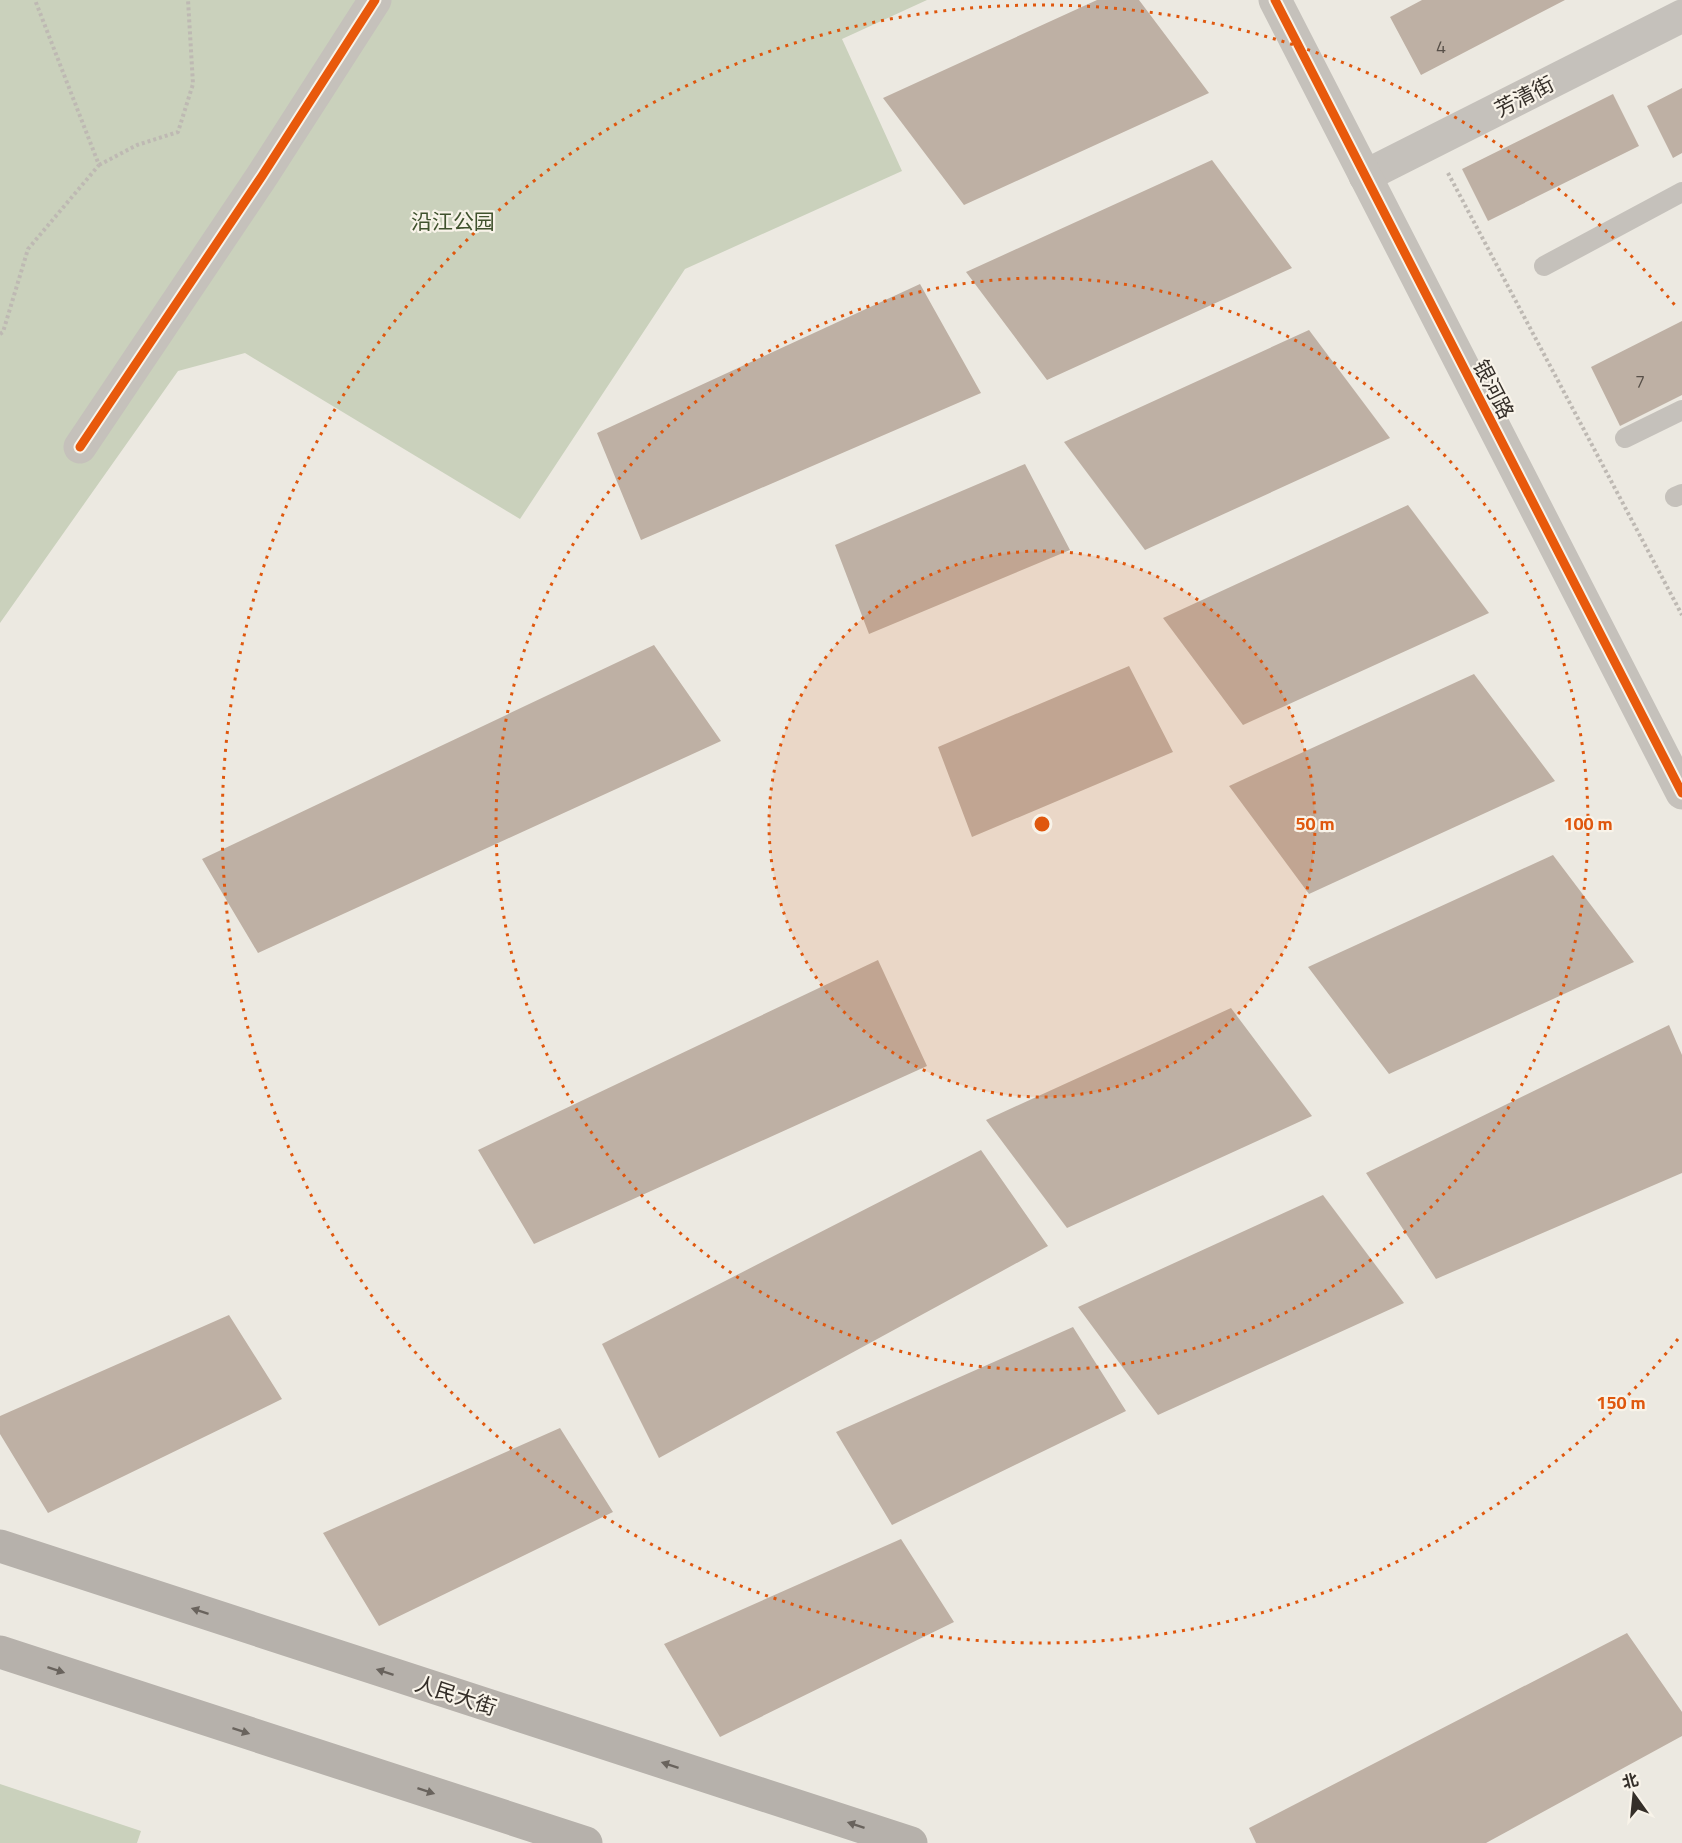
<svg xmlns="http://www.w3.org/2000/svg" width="1682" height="1843" font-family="'Titillium Web','Noto Sans SC',sans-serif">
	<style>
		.green { fill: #cad1bc }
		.building { fill: #beb0a4 }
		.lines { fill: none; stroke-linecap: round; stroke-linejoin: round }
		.path { stroke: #beb9b3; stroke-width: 4; stroke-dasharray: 3 3; stroke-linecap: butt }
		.service { stroke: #c5c1bb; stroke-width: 20 }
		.minor { stroke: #c5c1bb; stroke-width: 33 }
		.tertiary { stroke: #c5c1bb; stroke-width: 33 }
		.secondary { stroke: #b6b1ab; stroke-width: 33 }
		.cycleway-casing { stroke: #f8f3e9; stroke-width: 13 }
		.cycleway { stroke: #e8590c; stroke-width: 9 }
		.oneway { fill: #69635d }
		.ring { fill: none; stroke: #df570d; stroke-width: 3; stroke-dasharray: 3 6 }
		.labels { text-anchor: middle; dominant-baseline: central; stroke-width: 4.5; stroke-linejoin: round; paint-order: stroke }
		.number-label { font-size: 18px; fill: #574f48 }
		.street-label { font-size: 21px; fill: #352f29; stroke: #f8f3e9 }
		.park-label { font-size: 21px; fill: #40522e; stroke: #f8f3e9 }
		.centre { fill: #df570d; stroke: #f8f3e9; stroke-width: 3 }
		.ring-label { font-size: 18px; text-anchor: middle; font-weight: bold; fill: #df570d; stroke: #f8f3e9; stroke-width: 4.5; stroke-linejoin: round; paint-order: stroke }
	</style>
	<rect width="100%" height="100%" fill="#ece9e1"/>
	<!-- green -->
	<path class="green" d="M 0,0 L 927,0 L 842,39 L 902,171 L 685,269 L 520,519 L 245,353 L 178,371 L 0,623 Z
		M 0,1784 L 141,1831 L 137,1843 L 0,1843 Z"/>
	<!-- building -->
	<path class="building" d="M 1097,0 L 1139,0 L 1209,93 L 964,205 L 883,98 Z
		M 1422,0 L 1565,0 L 1421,75 L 1390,17 Z
		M 1682,88 L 1682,153 L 1673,158 L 1647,106 Z
		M 1613,94 L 1639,146 L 1488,221 L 1462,169 Z
		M 1212,160 L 1292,268 L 1047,380 L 966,272 Z
		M 920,284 L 981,393 L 641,540 L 597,433 Z
		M 1682,321 L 1682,395 L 1620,426 L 1591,367 Z
		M 1309,330 L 1390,438 L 1145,550 L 1064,442 Z
		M 1025,464 L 1070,550 L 869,634 L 835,545 Z
		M 1408,505 L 1489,613 L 1243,725 L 1163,618 Z
		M 654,645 L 721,741 L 258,953 L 202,859 Z
		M 1129,666 L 1173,752 L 972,837 L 938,747 Z
		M 1474,674 L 1555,781 L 1309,894 L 1229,786 Z
		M 1553,855 L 1634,962 L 1389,1074 L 1308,967 Z
		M 878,960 L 927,1066 L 534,1244 L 478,1150 Z
		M 1231,1008 L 1312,1116 L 1067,1228 L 986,1120 Z
		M 1669,1025 L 1682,1055 L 1682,1173 L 1436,1279 L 1366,1173 Z
		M 981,1150 L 1048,1246 L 659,1458 L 602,1344 Z
		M 1323,1195 L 1404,1303 L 1158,1415 L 1078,1307 Z
		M 229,1315 L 282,1399 L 48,1513 L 0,1434 L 0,1416 Z
		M 1073,1327 L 1126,1411 L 892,1525 L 836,1432 Z
		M 560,1428 L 613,1512 L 379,1626 L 323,1533 Z
		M 901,1539 L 954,1622 L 720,1737 L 664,1644 Z
		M 1627,1633 L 1682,1712 L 1682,1736 L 1486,1843 L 1256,1843 L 1249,1828 Z"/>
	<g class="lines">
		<!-- path -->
		<path class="path" d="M 99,165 L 137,145 L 178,132 L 193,84 L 188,0
			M 1448,173 L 1682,615
			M 0,334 L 3,332 L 28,249 L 99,165 L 35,0"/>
		<!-- service -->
		<path class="service" d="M 1544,266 L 1682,192
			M 1625,438 L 1682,410
			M 1675,497 L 1682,494"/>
		<!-- minor -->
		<path class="minor" d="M 1365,176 L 1682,16
			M 80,447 L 262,176 L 375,0"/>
		<!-- tertiary -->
		<path class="tertiary" d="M 1275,0 L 1682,793"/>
		<!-- secondary -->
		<path class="secondary" d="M 0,1546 L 911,1843
			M 0,1652 L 586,1843"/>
		<!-- cycleway casing -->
		<g class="cycleway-casing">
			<path id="cycleway" d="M 1275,0 L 1682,793
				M 80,447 L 262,176 L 375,0"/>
		</g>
		<!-- cycleway -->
		<use href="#cycleway" class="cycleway"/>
	</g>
	<!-- one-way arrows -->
	<defs><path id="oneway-solid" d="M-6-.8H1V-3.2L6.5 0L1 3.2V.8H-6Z" transform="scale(1.5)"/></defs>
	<g class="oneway">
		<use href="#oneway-solid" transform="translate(200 1611) rotate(-162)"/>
		<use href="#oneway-solid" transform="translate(56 1670) rotate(18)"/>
		<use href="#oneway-solid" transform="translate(385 1672) rotate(-162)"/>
		<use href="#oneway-solid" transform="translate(241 1731) rotate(18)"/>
		<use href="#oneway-solid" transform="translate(670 1765) rotate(-162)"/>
		<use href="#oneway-solid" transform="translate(426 1791) rotate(18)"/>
		<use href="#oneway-solid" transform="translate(856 1825) rotate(-162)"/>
	</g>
	<!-- distance rings -->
	<circle cx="1042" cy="824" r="273" fill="#df570d" fill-opacity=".12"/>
	<g class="ring">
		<circle cx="1042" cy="824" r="273"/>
		<circle cx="1042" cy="824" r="546"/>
		<path d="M1678 1339A819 819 0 1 1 1678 309"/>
	</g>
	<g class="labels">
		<!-- number labels -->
		<g class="number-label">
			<text x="1441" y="46">4</text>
			<text x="1640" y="381">7</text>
		</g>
		<!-- street labels -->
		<g class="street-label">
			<text transform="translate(1524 96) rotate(-27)">芳清街</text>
			<text transform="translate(1494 389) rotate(63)">银河路</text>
			<text transform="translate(456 1695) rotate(18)">人民大街</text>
		</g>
		<!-- park labels -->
		<g class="park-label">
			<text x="453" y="221">沿江公园</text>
		</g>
	</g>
	<circle cx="1042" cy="824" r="9" class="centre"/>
	<g class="ring-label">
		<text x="1315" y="830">50 m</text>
		<text x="1588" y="830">100 m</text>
		<text x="1621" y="1409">150 m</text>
	</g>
	<!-- north arrow -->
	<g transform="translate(1634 1795) rotate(345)" stroke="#f8f3e9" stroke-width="4.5" paint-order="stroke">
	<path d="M0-4.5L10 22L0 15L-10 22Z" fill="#352f29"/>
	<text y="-9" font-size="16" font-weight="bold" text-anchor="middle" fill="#352f29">北</text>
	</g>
</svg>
